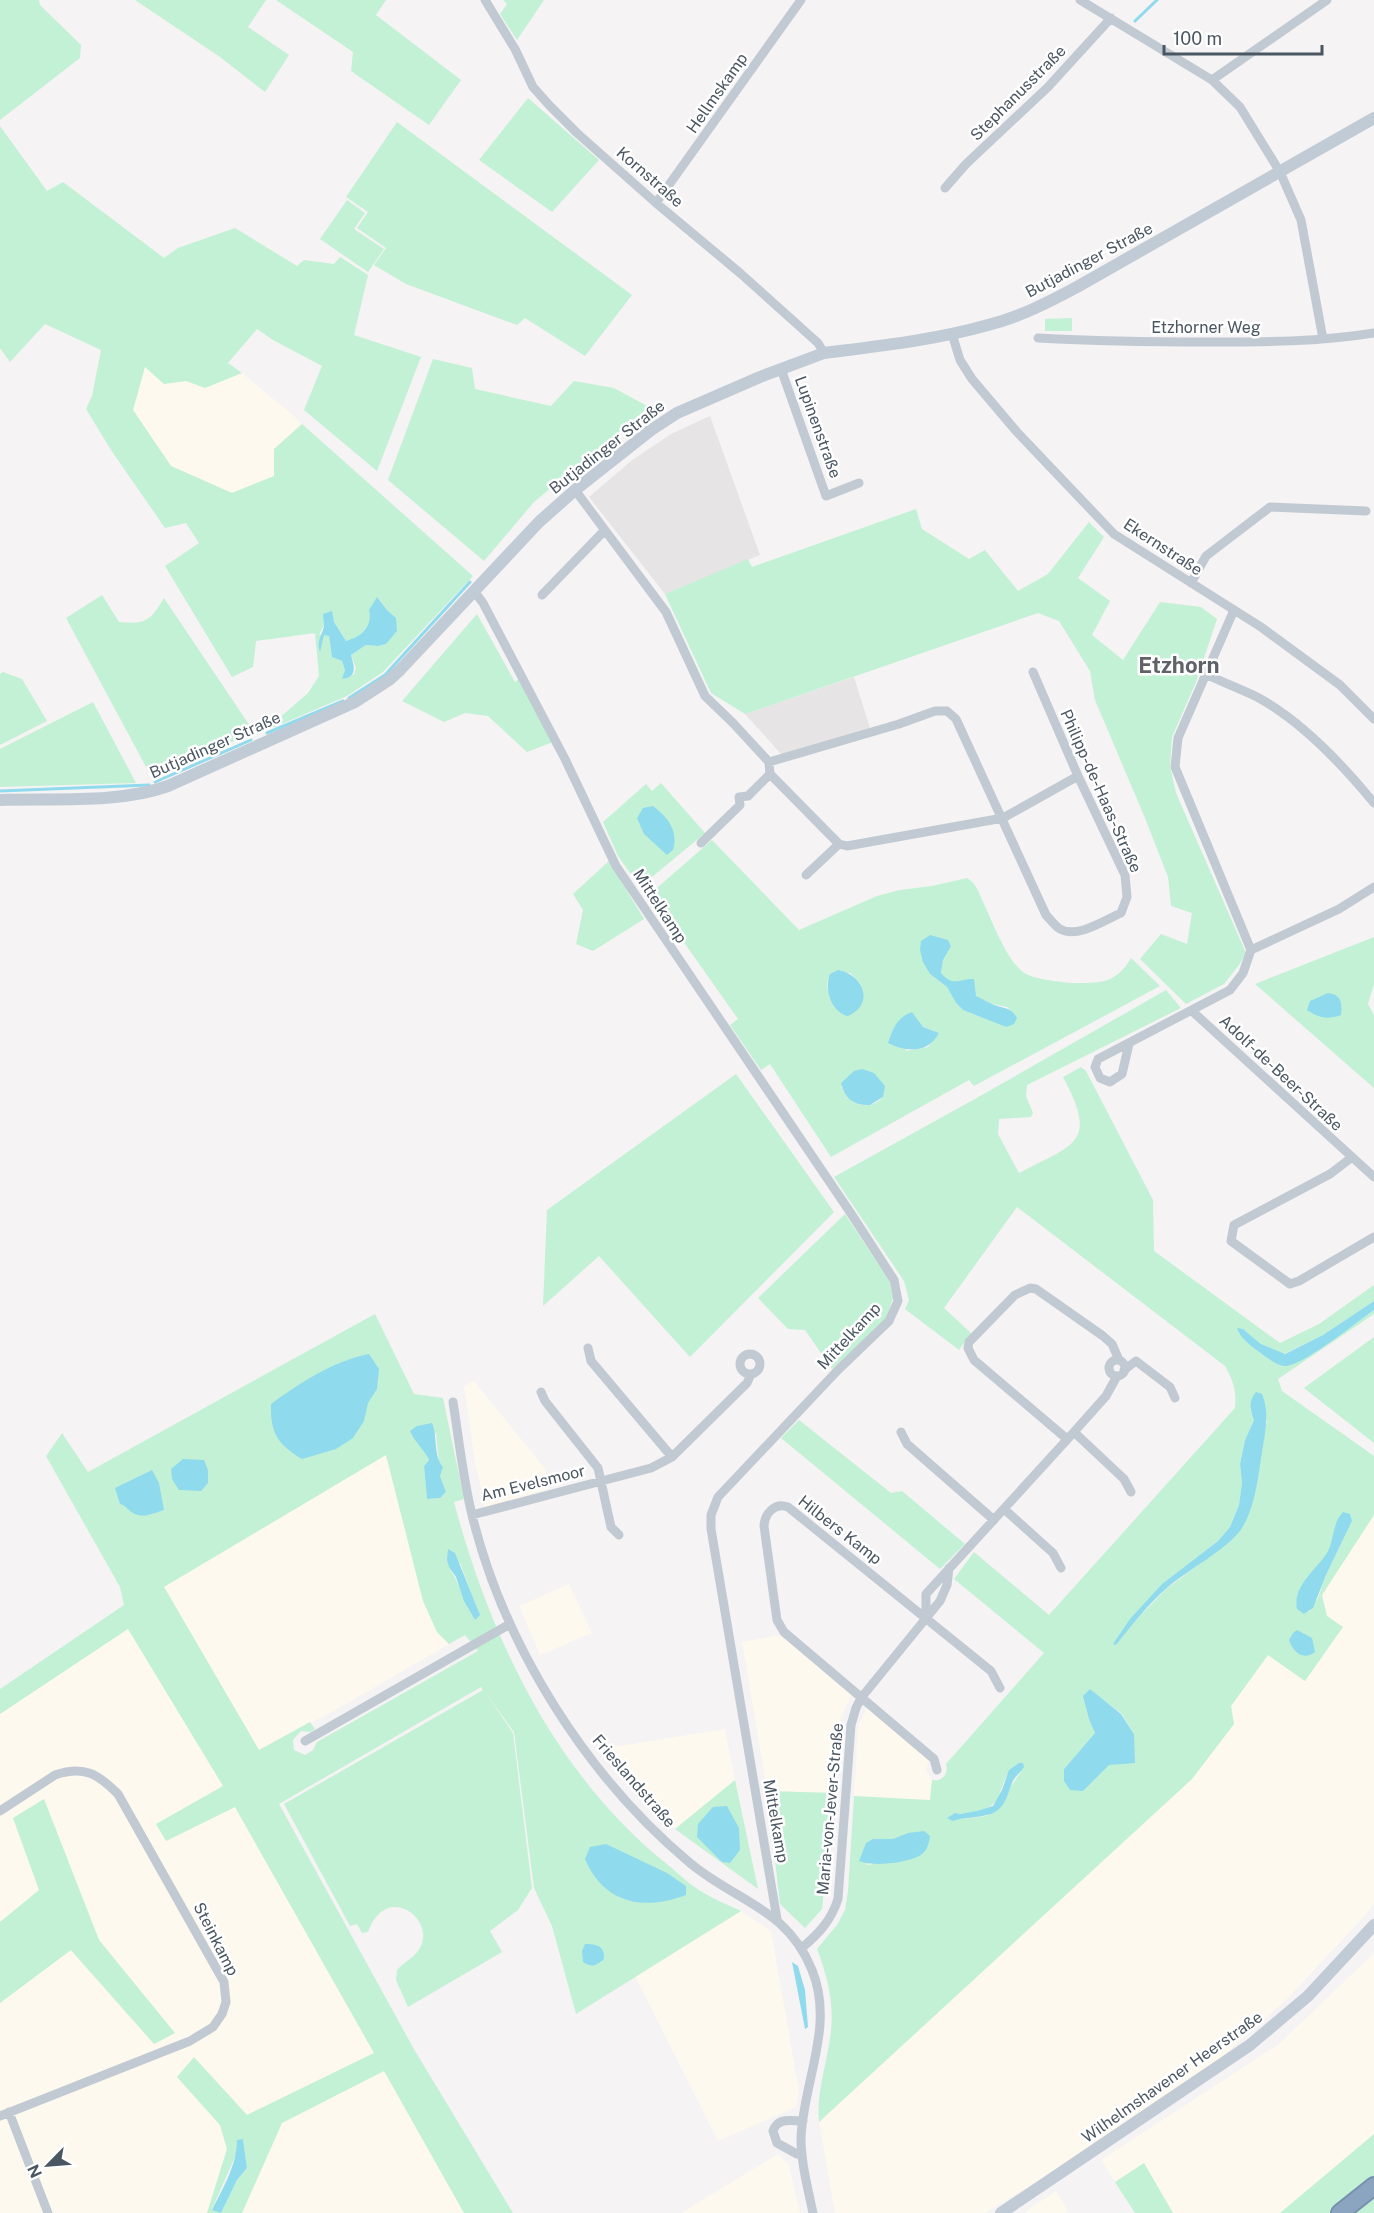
<svg xmlns="http://www.w3.org/2000/svg" width="1374" height="2213" font-family="'Public Sans',sans-serif">
	<style>
		.commercial { fill: #fdf9ef }
		.education { fill: #e6e4e5 }
		.green { fill: #c3f1d5; fill-rule: evenodd }
		.water { fill: #90daee }
		.lines { fill: none; stroke-linecap: round; stroke-linejoin: round }
		.stream { stroke: #90daee; stroke-width: 3 }
		.highway-casing { stroke: #7690ad; stroke-width: 20 }
		.street { stroke: #c1cad2; stroke-width: 9 }
		.secondary { stroke: #c1cbd6; stroke-width: 12 }
		.highway { stroke: #8ba5c1; stroke-width: 16 }
		.labels { text-anchor: middle; dominant-baseline: central; stroke-width: 5; stroke-linejoin: round; paint-order: stroke }
		.street-label { font-size: 16px; fill: #4a5661; stroke: #fff }
		.district-label { font-size: 22px; font-weight: bold; fill: #5f6368; stroke: #fff }
	</style>
	<rect width="100%" height="100%" fill="#f5f3f3"/>
	<!-- commercial -->
	<path class="commercial" d="M 145,366 L 164,384 L 186,381 L 205,388 L 242,373 L 293,415 L 302,424 L 274,449 L 274,476 L 232,493 L 171,466 L 133,410 Z
		M 474,1381 L 546,1470 L 549,1489 L 485,1507 L 474,1456 L 464,1386 Z
		M 386,1455 L 423,1601 L 437,1632 L 449,1644 L 339,1708 L 259,1751 L 164,1586 Z
		M 1374,1515 L 1374,1903 L 1366,1914 L 1289,1997 L 1215,2063 L 1056,2170 L 985,2213 L 835,2213 L 819,2122 L 1192,1779 L 1234,1724 L 1231,1706 L 1268,1655 L 1304,1681 L 1327,1616 L 1322,1595 Z
		M 569,1584 L 592,1633 L 540,1655 L 519,1606 Z
		M 128,1628 L 223,1786 L 157,1824 L 167,1841 L 235,1807 L 374,2053 L 247,2115 L 194,2058 L 177,2077 L 220,2125 L 227,2149 L 207,2213 L 0,2213 L 0,2003 L 70,1950 L 154,2044 L 175,2033 L 99,1940 L 44,1799 L 13,1818 L 40,1891 L 0,1922 L 0,1714 Z
		M 780,1635 L 851,1695 L 838,1725 L 834,1793 L 767,1791 L 742,1642 Z
		M 867,1708 L 929,1760 L 926,1771 L 932,1780 L 930,1801 L 854,1796 L 858,1726 Z
		M 725,1729 L 735,1780 L 675,1829 L 636,1791 L 601,1749 Z
		M 741,1911 L 771,1931 L 799,2091 L 796,2107 L 718,2141 L 635,1976 Z
		M 1374,1953 L 1374,2135 L 1283,2213 L 1173,2213 L 1144,2163 L 1115,2182 L 1101,2160 L 1279,2044 Z
		M 384,2071 L 464,2213 L 242,2213 L 282,2123 Z
		M 778,2154 L 789,2165 L 800,2213 L 681,2213 Z
		M 1056,2191 L 1069,2213 L 1027,2213 L 1026,2211 Z"/>
	<!-- education -->
	<path class="education" d="M 710,416 L 760,555 L 665,594 L 589,497 L 631,461 L 671,434 Z
		M 854,677 L 870,728 L 782,755 L 745,714 Z"/>
	<!-- green -->
	<path class="green" d="M 0,0 L 39,0 L 40,5 L 81,45 L 80,58 L 0,120 Z
		M 135,0 L 266,0 L 248,27 L 289,55 L 265,92 L 220,57 Z
		M 276,0 L 386,0 L 376,15 L 461,80 L 429,125 L 351,71 L 353,52 Z
		M 503,0 L 544,0 L 517,40 L 500,14 L 507,4 Z
		M 528,98 L 599,160 L 552,212 L 479,160 Z
		M 397,122 L 632,295 L 585,356 L 525,318 L 517,325 L 406,284 L 374,265 L 386,248 L 357,228 L 368,212 L 346,197 Z
		M 0,126 L 47,191 L 63,182 L 164,258 L 178,248 L 235,228 L 297,266 L 304,260 L 334,264 L 340,257 L 368,275 L 354,335 L 421,357 L 377,471 L 304,410 L 322,366 L 273,340 L 257,329 L 228,363 L 242,373 L 205,388 L 186,381 L 164,384 L 145,367 L 133,410 L 171,466 L 232,493 L 274,476 L 274,449 L 302,424 L 473,576 L 383,672 L 347,696 L 263,732 L 308,693 L 319,676 L 315,633 L 256,641 L 253,667 L 232,677 L 165,566 L 199,543 L 186,523 L 165,528 L 111,450 L 86,409 L 92,396 L 101,350 L 45,324 L 10,362 L 0,348 ZM 377,597 L 387,610 L 396,618 L 391,637 L 386,644 L 378,646 L 366,645 L 351,655 L 356,668 L 354,674 L 343,679 L 345,670 L 342,661 L 332,657 L 329,636 L 324,634 L 319,635 L 324,625 L 334,622 L 346,641 C 370,635 371,618 377,597 Z
		M 347,200 L 365,213 L 354,229 L 384,249 L 368,272 L 320,239 Z
		M 1072,318 L 1072,331 L 1045,331 L 1045,319 Z
		M 433,359 L 472,368 L 475,389 L 551,406 L 574,381 L 614,388 L 649,407 L 534,502 L 484,561 L 388,480 Z
		M 916,509 L 922,529 L 969,559 L 985,550 L 1018,591 L 1048,574 L 1089,522 L 1104,537 L 1078,578 L 1110,601 L 1092,635 L 1123,660 L 1160,602 L 1201,607 L 1217,619 L 1196,682 L 1172,737 L 1170,766 L 1176,793 L 1246,953 L 1239,965 L 1224,984 L 1186,1004 L 1140,959 L 1161,934 L 1187,944 L 1192,913 L 1171,906 L 1168,877 L 1145,818 L 1095,700 L 1090,671 L 1059,621 L 1038,613 L 745,714 L 711,693 L 665,594 L 748,559 L 752,567 Z
		M 102,595 L 119,622 C 146,625 151,620 164,598 L 254,732 L 152,778 L 66,618 Z
		M 477,614 L 515,682 L 520,678 L 553,742 L 527,752 L 488,716 L 465,713 L 444,722 L 402,701 Z
		M 3,672 L 22,679 L 47,721 L 0,745 L 0,674 Z
		M 93,702 L 136,783 L 0,787 L 0,749 Z
		M 661,783 L 705,833 L 640,887 L 618,856 L 603,822 L 646,784 L 652,791 Z
		M 712,840 L 799,930 L 877,896 L 900,890 L 932,886 L 967,878 C 977,884 979,893 984,904 C 993,923 1006,959 1023,972 C 1030,979 1070,984 1081,983 C 1106,983 1118,980 1131,958 L 1160,986 L 974,1086 L 969,1080 L 831,1157 L 770,1064 L 761,1070 L 730,1025 L 738,1019 L 650,894 ZM 948,954 L 943,959 L 941,974 L 948,981 L 975,987 L 975,996 L 992,1004 L 1007,1007 L 1017,1018 L 1006,1027 L 963,1010 L 956,1003 L 947,987 L 930,974 ZM 850,973 L 859,982 L 863,993 L 830,998 L 827,986 L 828,979 ZM 923,1027 L 939,1033 L 928,1047 L 905,1051 ZM 841,1086 L 883,1097 C 869,1112 847,1105 841,1086 Z
		M 609,861 L 644,919 L 593,951 L 576,944 L 583,910 L 573,894 Z
		M 1374,937 L 1374,984 L 1368,1004 L 1374,1015 L 1374,1088 L 1255,984 Z
		M 1166,990 L 1181,1008 L 1027,1085 L 1026,1096 L 1033,1113 L 1031,1117 L 999,1119 L 998,1134 L 1019,1173 C 1074,1144 1099,1144 1063,1077 L 1081,1067 L 1086,1071 L 1153,1200 L 1154,1251 L 1280,1343 L 1319,1324 L 1374,1285 L 1374,1301 L 1323,1335 L 1284,1354 L 1261,1344 L 1243,1329 L 1280,1365 L 1318,1350 L 1374,1310 L 1374,1314 L 1278,1379 L 1282,1391 L 1374,1456 L 1374,1515 L 1322,1595 L 1327,1616 L 1343,1627 L 1305,1681 L 1268,1655 L 1231,1706 L 1234,1724 L 1192,1779 L 819,2122 C 816,2091 828,2061 831,2030 C 834,2002 827,1975 817,1949 L 837,1925 L 845,1910 L 848,1891 L 854,1796 L 930,1800 L 932,1780 C 942,1782 949,1774 946,1764 L 1044,1653 L 954,1579 L 974,1552 L 1049,1615 L 1235,1408 C 1237,1392 1233,1380 1225,1366 L 1017,1207 L 944,1308 L 971,1333 L 959,1350 L 905,1309 L 909,1300 L 904,1281 L 834,1177 L 982,1095 ZM 1250,1408 L 1267,1420 L 1252,1505 L 1225,1545 L 1166,1589 L 1134,1622 L 1116,1645 L 1162,1584 L 1218,1541 L 1230,1527 L 1239,1505 L 1242,1483 L 1240,1464 L 1245,1440 L 1254,1420 ZM 1352,1521 L 1326,1575 L 1318,1598 L 1309,1612 L 1296,1604 C 1299,1578 1317,1572 1328,1553 C 1332,1544 1334,1535 1335,1525 ZM 1089,1689 L 1122,1714 L 1134,1734 L 1109,1764 L 1083,1791 L 1064,1769 L 1095,1733 ZM 1019,1763 L 1021,1772 C 1012,1782 999,1812 986,1816 C 975,1818 963,1818 953,1820 L 955,1813 C 962,1815 967,1813 974,1812 C 1005,1806 996,1792 1009,1772 C 1011,1769 1016,1766 1019,1763 ZM 873,1839 L 893,1839 L 902,1860 L 867,1865 Z
		M 736,1074 L 834,1212 L 690,1357 L 599,1256 L 543,1306 L 547,1210 Z
		M 845,1214 L 889,1280 L 893,1298 L 886,1319 L 832,1369 L 805,1330 L 788,1329 L 758,1298 Z
		M 375,1314 L 414,1394 L 443,1398 L 464,1499 L 454,1502 C 490,1638 556,1776 668,1865 C 679,1874 691,1886 704,1893 C 715,1900 729,1905 741,1911 L 576,2014 L 552,1926 L 534,1888 L 514,1732 L 485,1692 L 513,1733 L 532,1888 L 518,1910 L 490,1931 L 502,1952 L 408,2007 L 396,1980 L 397,1970 C 403,1963 413,1958 418,1951 C 440,1922 387,1879 368,1932 L 362,1933 L 357,1924 L 350,1926 L 284,1804 L 483,1690 L 481,1687 L 279,1804 L 415,2051 L 513,2213 L 464,2213 L 384,2071 L 282,2123 L 242,2213 L 221,2213 L 237,2180 L 247,2168 L 243,2139 L 212,2209 L 221,2213 L 207,2213 L 227,2149 L 220,2125 L 177,2077 L 194,2057 L 247,2115 L 374,2053 L 235,1807 L 166,1841 L 156,1824 L 223,1786 L 128,1629 L 0,1714 L 0,1689 L 124,1605 L 120,1587 L 46,1456 L 62,1433 L 88,1472 ZM 436,1432 L 440,1476 L 446,1492 L 440,1498 L 427,1499 L 424,1466 L 429,1460 L 426,1454 ZM 386,1455 L 423,1601 L 437,1632 L 449,1644 L 465,1635 L 478,1651 L 317,1742 L 313,1750 L 305,1755 L 294,1750 L 293,1740 L 301,1731 L 310,1732 L 315,1729 L 310,1722 L 259,1750 L 164,1587 ZM 460,1563 L 479,1614 L 475,1620 C 464,1603 460,1584 449,1567 Z
		M 1374,1337 L 1374,1443 L 1304,1388 Z
		M 799,1420 L 891,1493 L 902,1491 L 965,1544 L 940,1569 L 781,1438 Z
		M 735,1780 L 758,1889 L 675,1829 Z
		M 767,1791 L 834,1793 L 822,1909 L 805,1928 L 780,1904 Z
		M 44,1799 L 99,1940 L 175,2033 L 154,2044 L 71,1950 L 0,2003 L 0,1922 L 39,1890 L 13,1818 Z
		M 1374,2134 L 1374,2213 L 1280,2213 Z
		M 1144,2163 L 1173,2213 L 1135,2213 L 1115,2182 Z"/>
	<!-- water -->
	<path class="water" d="M 377,597 L 387,610 L 396,618 L 397,631 L 386,644 L 378,646 L 366,645 L 351,655 C 354,666 358,677 342,679 L 345,670 L 342,661 L 332,657 L 329,636 L 324,635 L 320,652 C 316,641 322,636 324,626 C 324,622 323,618 323,614 L 332,611 L 334,622 L 346,641 C 361,637 373,627 369,610 Z
		M 653,806 C 667,817 679,830 673,850 L 667,855 L 644,834 L 637,818 L 643,808 Z
		M 930,935 L 948,940 L 951,946 L 943,960 L 941,973 C 953,987 958,979 974,979 L 976,996 C 981,998 985,1001 990,1003 C 1001,1009 1011,1006 1017,1018 L 1014,1024 L 1006,1027 L 963,1010 L 956,1003 L 947,987 L 930,974 L 923,962 L 920,950 L 921,941 Z
		M 838,970 C 864,975 875,1004 848,1016 C 831,1012 824,989 830,974 Z
		M 1328,993 C 1342,995 1342,1003 1341,1015 C 1327,1020 1319,1018 1307,1010 L 1310,1001 Z
		M 912,1012 L 923,1027 L 939,1033 C 928,1054 906,1052 888,1043 C 893,1029 896,1018 912,1012 Z
		M 862,1069 L 874,1073 L 885,1086 L 883,1097 L 870,1105 C 855,1106 844,1099 841,1083 L 854,1071 Z
		M 1374,1301 L 1374,1310 C 1355,1323 1308,1362 1287,1366 C 1278,1367 1266,1357 1258,1351 C 1250,1345 1240,1338 1237,1328 L 1243,1329 L 1261,1344 L 1285,1354 L 1323,1335 Z
		M 369,1354 L 379,1369 L 377,1389 L 368,1403 L 364,1421 L 353,1438 L 336,1449 L 302,1459 C 278,1445 270,1433 271,1404 C 300,1383 333,1361 369,1354 Z
		M 1256,1392 L 1262,1394 C 1270,1413 1265,1433 1262,1452 C 1258,1477 1255,1510 1240,1531 C 1224,1551 1188,1570 1168,1587 C 1148,1604 1132,1625 1116,1645 L 1113,1644 L 1130,1619 L 1162,1584 L 1218,1541 L 1230,1527 L 1239,1505 L 1242,1483 L 1240,1464 L 1245,1440 L 1254,1420 C 1250,1409 1248,1402 1256,1392 Z
		M 432,1423 C 438,1437 433,1456 443,1467 L 440,1476 L 446,1492 L 440,1498 L 427,1499 L 424,1466 L 429,1460 C 424,1449 415,1443 410,1431 L 417,1426 Z
		M 183,1459 L 204,1460 L 208,1470 L 208,1483 L 201,1491 L 179,1490 L 172,1479 L 171,1469 Z
		M 152,1470 L 159,1483 L 164,1510 C 154,1513 143,1519 133,1513 C 127,1510 127,1506 120,1504 L 115,1488 Z
		M 1343,1512 L 1350,1514 L 1352,1521 L 1326,1575 L 1313,1608 L 1304,1614 L 1297,1609 C 1292,1588 1314,1571 1325,1556 C 1335,1543 1331,1524 1343,1512 Z
		M 448,1549 L 455,1553 L 480,1615 L 475,1620 L 464,1601 L 456,1577 L 449,1567 L 447,1560 Z
		M 1297,1630 L 1312,1638 L 1315,1652 C 1303,1661 1293,1652 1289,1640 L 1293,1633 Z
		M 1090,1689 L 1121,1714 L 1134,1734 L 1135,1763 L 1109,1765 L 1083,1791 L 1070,1790 L 1064,1781 L 1064,1769 L 1095,1733 L 1089,1719 L 1083,1696 Z
		M 1019,1763 L 1023,1763 L 1024,1767 C 1021,1772 1014,1777 1012,1783 C 1007,1796 1004,1812 987,1815 C 975,1818 964,1817 953,1821 L 947,1818 L 955,1813 L 960,1814 L 977,1811 L 993,1806 L 1002,1790 L 1009,1770 Z
		M 727,1806 L 739,1828 L 740,1850 L 730,1863 L 722,1862 L 697,1837 L 698,1824 L 713,1807 Z
		M 924,1831 L 930,1836 C 929,1844 927,1852 919,1856 C 905,1863 873,1867 859,1861 L 866,1843 L 873,1839 L 893,1839 L 908,1833 Z
		M 606,1844 L 667,1873 L 686,1886 L 686,1895 C 644,1911 604,1904 585,1859 L 590,1847 Z
		M 585,1944 C 597,1944 605,1946 604,1959 C 596,1966 592,1968 583,1962 L 582,1951 Z
		M 792,1962 L 798,1966 L 805,1990 L 808,2027 L 805,2029 Z
		M 243,2139 L 247,2168 L 237,2180 L 221,2213 L 212,2210 C 223,2188 237,2165 237,2140 Z"/>
	<g class="lines">
		<!-- stream -->
		<path class="stream" d="M 1135,21 L 1157,0
			M 349,698 L 385,675 L 470,582
			M 267,733 L 343,701
			M 155,782 L 251,740
			M 0,791 L 149,785"/>
		<!-- highway casing -->
		<g class="highway-casing">
			<path id="highway" d="M 1340,2213 L 1374,2186"/>
		</g>
		<!-- street -->
		<path class="street" d="M 485,0 L 515,49 L 533,87 L 550,106 L 577,133 L 656,203 L 740,273 L 818,343 L 824,353
			M 1080,0 L 1212,80 L 1240,107 L 1280,172 L 1301,220 L 1323,339
			M 1212,80 L 1327,0
			M 945,188 L 966,164 L 1048,87 L 1111,18
			M 656,203 L 801,0
			M 952,334 L 960,360 L 972,379 L 1017,432 L 1114,534 L 1261,627 L 1340,685 L 1374,719
			M 1038,338 C 1095,341 1151,342 1208,342 C 1264,342 1319,342 1374,333
			M 781,369 L 826,496 L 859,483
			M 575,490 L 666,612 L 705,696 L 733,723 L 769,762 L 770,774 L 748,796 L 739,797 L 740,805 L 701,843
			M 1191,583 L 1206,556 L 1270,507 L 1366,511
			M 474,591 L 483,603 L 565,759 L 616,866 L 852,1215 L 894,1280 L 898,1301 L 889,1321 L 838,1370 L 718,1497 L 711,1515 L 711,1529 L 777,1919
			M 542,595 L 604,531
			M 1206,674 C 1222,682 1240,689 1257,697 C 1302,721 1342,764 1374,803
			M 769,762 L 899,724 L 935,711 L 947,711 L 956,719 L 1046,915 C 1050,919 1055,926 1060,929 C 1077,939 1105,920 1121,913 L 1127,897 L 1125,875 L 1078,776 L 1033,672
			M 770,774 L 839,844 L 847,846 L 1003,818 L 1078,776
			M 806,875 L 839,844
			M 1251,950 L 1339,909 L 1374,887
			M 1192,1011 L 1374,1177
			M 1129,1044 L 1122,1074 L 1110,1082 L 1100,1078 L 1095,1067 L 1098,1059 L 1230,990 L 1243,973 L 1251,950 L 1175,767 L 1178,738 L 1234,610
			M 1351,1158 L 1330,1174 L 1234,1225 L 1231,1241 L 1290,1284 L 1299,1281 L 1374,1237
			M 588,1348 L 591,1361 L 672,1457
			M740 1364a10 10 0 1 1 20 0a10 10 0 1 1-20 0Z
			M1109 1368a8 8 0 1 1 16 0a8 8 0 1 1-16 0Z
			M 1124,1370 L 1136,1361 L 1170,1387 L 1175,1398
			M 541,1392 L 545,1401 L 598,1468 L 611,1527 L 619,1535
			M 453,1402 C 459,1440 463,1478 472,1515 C 504,1646 587,1777 690,1863 C 737,1902 787,1908 812,1970 C 835,2026 803,2082 801,2138 C 801,2163 808,2189 813,2213
			M 901,1432 L 907,1444 L 994,1520
			M 1074,1432 L 1124,1479 L 1131,1492
			M 1067,1439 L 974,1360 L 968,1348 L 969,1342 L 1015,1295 L 1030,1288 L 1036,1289 L 1103,1336 L 1112,1344 L 1119,1360
			M 1004,1509 L 1053,1553 L 1061,1568
			M 472,1515 L 651,1468 L 672,1457 L 747,1383 L 751,1374
			M 926,1619 L 926,1594 L 1074,1432 L 1106,1396 L 1117,1376
			M 305,1741 L 510,1624
			M 937,1770 L 934,1759 L 784,1632 L 777,1620 L 764,1526 C 765,1513 775,1502 788,1507 L 991,1671 L 1000,1688
			M 0,1811 L 55,1775 C 84,1765 98,1774 118,1794 L 224,1982 L 226,2002 L 222,2014 L 213,2027 L 190,2041 L 0,2116
			M 802,1948 C 819,1933 831,1921 838,1899 L 851,1725 L 856,1708 L 861,1698 L 940,1601 L 947,1585 L 949,1568
			M 9,2112 L 48,2213
			M 802,2154 L 797,2154 L 777,2143 L 773,2131 C 778,2117 790,2121 803,2121"/>
		<!-- secondary -->
		<path class="secondary" d="M 0,800 C 53,798 118,804 168,786 L 355,702 L 389,680 L 400,670 L 539,522 L 575,490 L 651,430 L 677,413 L 760,377 L 824,353 C 879,346 935,340 988,325 C 1020,317 1049,302 1077,287 L 1374,118
			M 1001,2213 L 1250,2045 L 1308,1996 L 1374,1925"/>
		<!-- highway -->
		<use href="#highway" class="highway"/>
	</g>
	<g class="labels">
		<!-- street labels -->
		<g class="street-label">
			<text transform="translate(717 93) rotate(-55)">Hellmskamp</text>
			<text transform="translate(1018 93) rotate(-45)">Stephanusstraße</text>
			<text transform="translate(650 177) rotate(41)">Kornstraße</text>
			<text transform="translate(1089 260) rotate(-28)">Butjadinger Straße</text>
			<text x="1206" y="327">Etzhorner Weg</text>
			<text transform="translate(818 427) rotate(70)">Lupinenstraße</text>
			<text transform="translate(607 447) rotate(-38)">Butjadinger Straße</text>
			<text transform="translate(1163 547) rotate(33)">Ekernstraße</text>
			<text transform="translate(215 745) rotate(-24)">Butjadinger Straße</text>
			<text transform="translate(1101 791) rotate(66)">Philipp-de-Haas-Straße</text>
			<text transform="translate(660 906) rotate(57)">Mittelkamp</text>
			<text transform="translate(1281 1073) rotate(43)">Adolf-de-Beer-Straße</text>
			<text transform="translate(849 1336) rotate(-47)">Mittelkamp</text>
			<text transform="translate(533 1483) rotate(-14)">Am Evelsmoor</text>
			<text transform="translate(840 1530) rotate(38)">Hilbers Kamp</text>
			<text transform="translate(634 1781) rotate(49)">Frieslandstraße</text>
			<text transform="translate(830 1809) rotate(-85)">Maria-von-Jever-Straße</text>
			<text transform="translate(776 1821) rotate(80)">Mittelkamp</text>
			<text transform="translate(216 1939) rotate(63)">Steinkamp</text>
			<text transform="translate(1172 2077) rotate(-35)">Wilhelmshavener Heerstraße</text>
		</g>
		<!-- district labels -->
		<g class="district-label">
			<text x="1179" y="665">Etzhorn</text>
		</g>
	</g>
	<!-- north arrow -->
	<g transform="translate(48 2165) rotate(245)" stroke="#ffffff" stroke-width="4.5" paint-order="stroke">
	<path d="M0-4.5L10 22L0 15L-10 22Z" fill="#4a5661"/>
	<text y="-9" font-size="16" font-weight="bold" text-anchor="middle" fill="#4a5661">N</text>
	</g>
	<!-- scale -->
	<path d="M1164 45v9h158v-9" fill="none" stroke="#4a5661" stroke-width="3"/>
	<text x="1173" y="45" font-size="18" fill="#4a5661" stroke="#ffffff" stroke-width="4.5" paint-order="stroke">100 m</text>
</svg>
